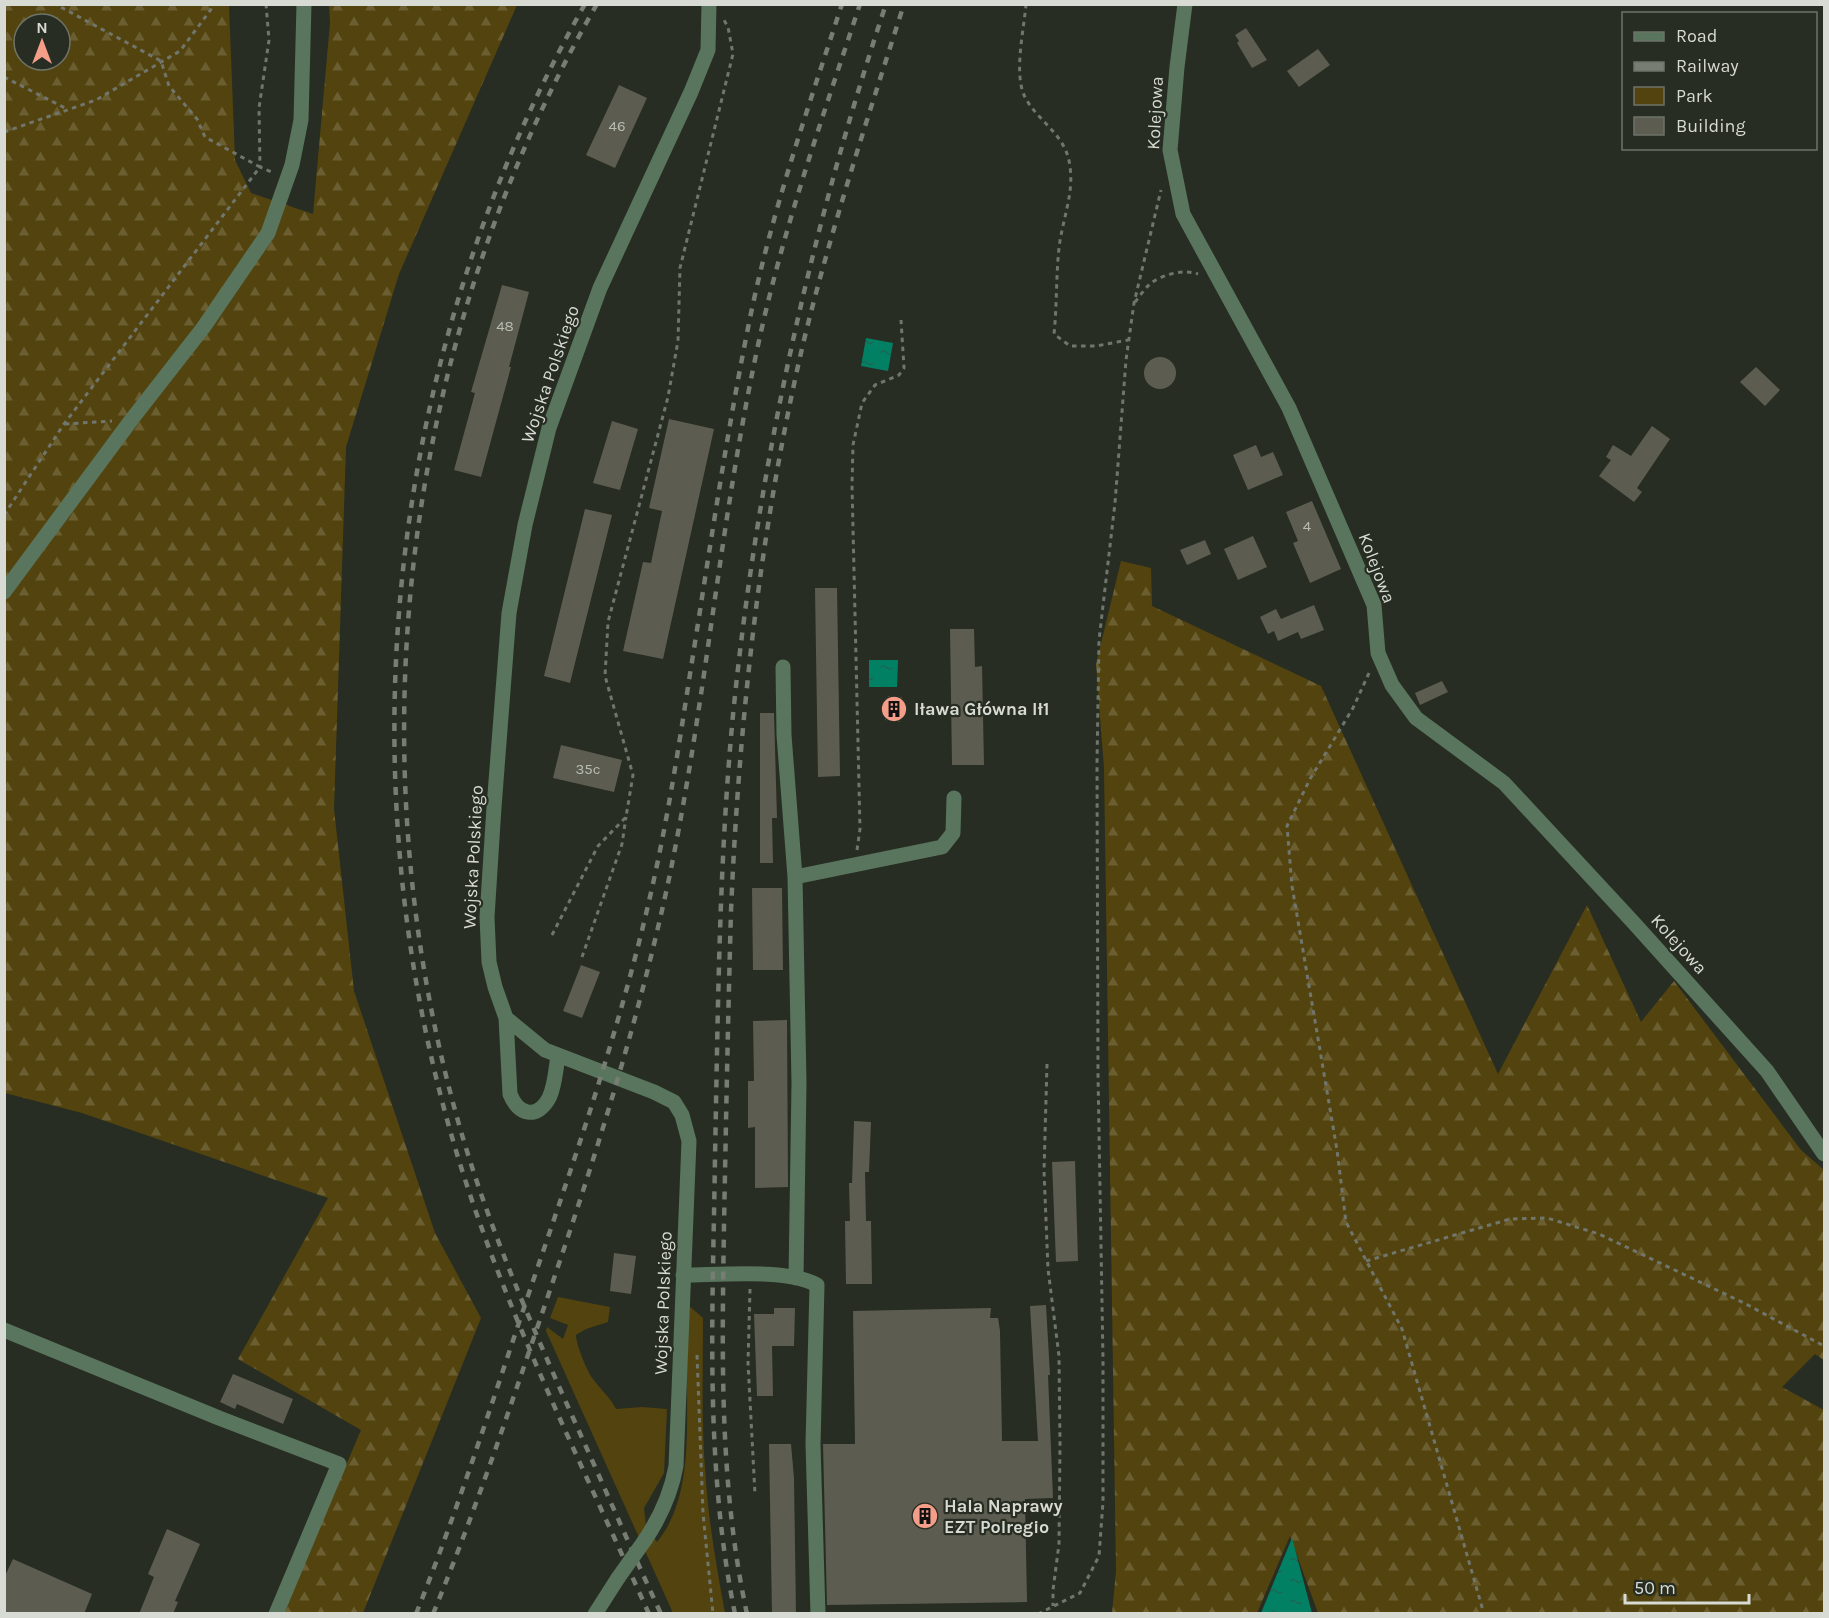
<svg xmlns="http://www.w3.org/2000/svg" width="1829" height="1618" font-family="Karla,sans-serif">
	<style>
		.green { fill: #53430e }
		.forest { fill: url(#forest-firs); fill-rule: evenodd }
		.water { fill: url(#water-ripples) }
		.building { fill: #5c5d50 }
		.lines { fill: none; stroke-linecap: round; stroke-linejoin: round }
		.path { stroke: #70766c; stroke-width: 3; stroke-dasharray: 4.5 4.5; stroke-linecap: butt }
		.minor { stroke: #59755e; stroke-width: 15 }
		.rail { stroke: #787d73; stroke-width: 4.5; stroke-dasharray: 8 8; stroke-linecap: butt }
		.minor-bridge { stroke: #59755e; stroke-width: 15 }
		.labels { text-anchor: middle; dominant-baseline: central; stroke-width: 4.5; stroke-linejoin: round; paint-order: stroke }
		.number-label { font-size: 15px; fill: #b8bcb2 }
		.street-label { font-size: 18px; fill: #d7dbd3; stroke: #272d22 }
		.poi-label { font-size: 18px; font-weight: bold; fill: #d7dbd3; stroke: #272d22; text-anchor: start }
	</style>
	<defs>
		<pattern id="forest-firs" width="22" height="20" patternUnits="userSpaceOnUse" patternTransform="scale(1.5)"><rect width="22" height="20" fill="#53430e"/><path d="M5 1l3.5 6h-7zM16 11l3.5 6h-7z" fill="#6b5e30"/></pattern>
		<pattern id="water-ripples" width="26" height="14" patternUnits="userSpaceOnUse" patternTransform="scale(1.5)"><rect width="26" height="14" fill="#028063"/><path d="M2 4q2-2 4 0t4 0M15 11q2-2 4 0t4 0" fill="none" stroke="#1b6755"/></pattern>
	</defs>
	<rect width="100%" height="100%" fill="#272d22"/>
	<!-- green -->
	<path class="green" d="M 558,1297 L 610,1307 L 608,1322 L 586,1329 L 576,1335 C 576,1344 587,1372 593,1379 C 601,1390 610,1397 616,1409 L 642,1407 L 667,1409 L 664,1473 L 644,1508 L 646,1526 L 657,1542 C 691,1501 687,1435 687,1385 C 687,1358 687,1332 688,1305 L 703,1318 C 703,1372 701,1427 706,1481 C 709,1525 717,1569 725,1613 L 673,1613 L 546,1331 L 547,1327 L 563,1339 L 568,1325 L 550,1318 Z"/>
	<!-- forest -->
	<path class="forest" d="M 4,5 L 229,5 L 235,160 L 251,193 L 313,214 L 330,23 L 329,5 L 517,5 L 399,274 L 346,447 L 334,809 L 354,991 L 435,1233 L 481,1318 L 363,1613 L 283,1613 L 361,1430 L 238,1359 L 328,1198 L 82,1113 L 5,1093 ZM 24,24 L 60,24 L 60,60 L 24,60 Z
		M 1121,561 L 1151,568 L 1152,606 L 1321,686 L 1498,1074 L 1587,905 L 1641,1022 L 1674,981 L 1801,1150 L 1824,1170 L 1824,1360 L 1815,1354 L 1782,1387 L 1824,1410 L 1824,1613 L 1318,1613 L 1290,1536 L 1257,1613 L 1112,1613 L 1116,1571 L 1104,768 L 1096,664 Z"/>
	<!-- water -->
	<path class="water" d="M 866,338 L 893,343 L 888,371 L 861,366 Z
		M 869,660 L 898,660 L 897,687 L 869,687 Z
		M 1292,1538 L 1312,1613 L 1261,1613 Z"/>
	<!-- building -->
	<path class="building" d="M 1246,28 L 1267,60 L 1252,68 L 1237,43 L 1239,41 L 1235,35 Z
		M 1318,49 L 1330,65 L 1299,87 L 1287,71 Z
		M 619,85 L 647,98 L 615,168 L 586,155 Z
		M 502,285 L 529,292 L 509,367 L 511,367 L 481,477 L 454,470 L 475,393 L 471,392 Z
		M1144 373a16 16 0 1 1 32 0a16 16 0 1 1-32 0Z
		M 1756,367 L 1780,390 L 1765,406 L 1740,382 Z
		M 669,419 L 714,429 L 663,659 L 623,651 L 643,562 L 651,563 L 662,511 L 649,508 Z
		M 612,421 L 638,429 L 620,490 L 593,483 Z
		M 1652,426 L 1670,439 L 1637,488 L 1642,492 L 1634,502 L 1599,476 L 1611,460 L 1606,457 L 1613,445 L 1631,456 Z
		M 1256,445 L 1261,457 L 1273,452 L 1283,475 L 1248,490 L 1233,455 Z
		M 1312,501 L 1341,569 L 1310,583 L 1293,543 L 1298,541 L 1286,512 Z
		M 585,509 L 612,515 L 570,683 L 544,676 Z
		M 1253,536 L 1267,567 L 1238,580 L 1224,549 Z
		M 1205,540 L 1211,554 L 1187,565 L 1180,550 Z
		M 815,588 L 837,588 L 840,776 L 818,777 Z
		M 1314,605 L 1324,630 L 1301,639 L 1298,632 L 1278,641 L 1274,631 L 1268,634 L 1260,617 L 1276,609 L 1281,619 Z
		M 950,629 L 974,629 L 975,667 L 982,666 L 984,765 L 952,765 Z
		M 1442,681 L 1448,692 L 1420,705 L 1415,693 Z
		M 888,696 L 902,697 L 900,722 L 885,720 Z
		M 760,713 L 774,713 L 777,818 L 772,818 L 773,863 L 760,863 Z
		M 561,745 L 622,760 L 614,792 L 553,778 Z
		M 752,888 L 782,888 L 783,970 L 753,970 Z
		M 581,965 L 600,972 L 582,1018 L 563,1011 Z
		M 787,1020 L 788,1187 L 755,1188 L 755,1127 L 748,1128 L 748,1081 L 754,1081 L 753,1021 Z
		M 854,1121 L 871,1122 L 869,1172 L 865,1172 L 866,1221 L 871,1221 L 872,1284 L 846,1284 L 845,1221 L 850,1221 L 849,1183 L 852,1183 Z
		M 1075,1161 L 1078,1261 L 1056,1262 L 1052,1162 Z
		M 614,1253 L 636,1256 L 631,1294 L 610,1291 Z
		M 1046,1305 L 1050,1375 L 1048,1375 L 1053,1498 L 1025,1499 L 1027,1602 L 827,1605 L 823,1444 L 855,1444 L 853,1311 L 991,1308 L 990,1318 L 998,1318 L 1000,1331 L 1002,1441 L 1038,1441 L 1030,1306 Z
		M 774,1308 L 795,1308 L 794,1346 L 772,1346 L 773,1396 L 757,1396 L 754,1314 L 774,1314 Z
		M 233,1374 L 293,1399 L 283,1424 L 237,1404 L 235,1409 L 220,1402 Z
		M 769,1444 L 791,1444 L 794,1478 L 796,1614 L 772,1614 Z
		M 167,1529 L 200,1544 L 175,1601 L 178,1602 L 173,1614 L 139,1614 L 154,1577 L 148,1574 Z
		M 13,1559 L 92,1594 L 84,1614 L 4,1614 L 4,1578 Z"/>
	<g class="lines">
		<!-- path -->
		<path class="path" d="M 266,4 L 269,40 L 259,108 L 260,167 L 274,173
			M 1026,4 C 1024,29 1014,72 1024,95 C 1036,121 1067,134 1070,167 C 1074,194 1062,221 1059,248 C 1056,276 1057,305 1054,334 L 1070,346 L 1096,346 L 1128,340
			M 4,77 L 67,109
			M 4,132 L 96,100 L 180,51 L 215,4
			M 1135,302 C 1140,296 1145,288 1151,283 C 1164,274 1184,269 1198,274
			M 65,424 L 112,421
			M 4,515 L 64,424 L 260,167 L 205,137 L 197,119 L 169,86 L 161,61 L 55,4
			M 1369,673 L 1353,708 L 1310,779 L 1287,826 L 1292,886 L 1337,1150 L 1346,1222 L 1402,1329 L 1484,1614
			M 857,850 L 860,829 L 852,485 L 853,445 L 862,403 L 875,385 L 899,375 L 904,368 L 901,320
			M 552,935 L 598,846 L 626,817 L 633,775 L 605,676 L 608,622 L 668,397 L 678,341 L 680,268 L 733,54 L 728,27 L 724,20
			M 582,957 L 622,844 L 626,817
			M 1047,1064 L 1044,1171 L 1048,1269 L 1059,1356 L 1060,1444 L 1059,1544 L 1053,1590 L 1053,1606
			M 1366,1261 L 1510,1219 L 1547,1218 L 1599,1234 L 1744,1303 L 1824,1346
			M 750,1289 L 748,1363 L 755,1494
			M 697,1355 L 703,1513 L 713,1614
			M 1038,1614 L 1080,1593 L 1099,1556 L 1103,1502 L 1103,1360 L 1098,1074 L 1097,763 L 1099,640 L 1115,503 L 1126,360 L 1134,303 L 1161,190"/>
		<!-- minor -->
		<path class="minor" d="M 1185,4 L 1177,67 L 1170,150 L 1183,214 L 1289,408 L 1374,605 L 1378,653 L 1392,685 L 1416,718 L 1504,783 L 1633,922 L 1767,1071 L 1824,1154
			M 4,592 L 132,419 L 203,328 L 268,233 L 292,165 L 301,120 L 304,4
			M 783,667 L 784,735 L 795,877 L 799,1083 L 796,1278
			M 795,877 L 942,847 L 953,833 L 954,798
			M 506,1018 L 510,1094 C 518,1115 537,1120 549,1098 C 555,1086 556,1068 558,1055
			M 683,1275 C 718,1275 788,1268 817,1285 L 813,1444 L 818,1614
			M 4,1330 L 219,1418 L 339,1464 L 276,1614
			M 645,1540 C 661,1516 671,1494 676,1466 L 689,1141 L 682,1115 L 674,1102 L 654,1092 L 545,1050 L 506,1018 L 495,987 L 489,962 L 487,917 L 494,807 L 509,613 L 525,525 L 549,428 L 600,288 L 691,92 L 708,50 L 709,4
			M 595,1614 L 618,1578"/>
		<!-- rail -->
		<path class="rail" d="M 585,4 C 389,349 342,764 454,1144 C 502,1306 580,1460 649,1614
			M 597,4 C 402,342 352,753 460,1128 C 489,1228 531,1324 574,1420 C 603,1484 631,1549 661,1614
			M 416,1614 C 460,1504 495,1393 533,1281 C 577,1152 622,1022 652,888 C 668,817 679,745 690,674 C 709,555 726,436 750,318 C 772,211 808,108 842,4
			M 433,1614 C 477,1507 513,1399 550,1290 C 595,1158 637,1025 667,888 C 705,710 719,528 757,350 C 782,232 822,119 860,4
			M 735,1614 C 704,1463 713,1309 715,1157 C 718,1009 719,862 733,715 C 757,474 809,235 886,4
			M 747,1614 C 719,1485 722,1355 724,1225 C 726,1120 728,1016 731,911 C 739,721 760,529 803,344 C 831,229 868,117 904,4"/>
		<!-- minor-bridge -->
		<path class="minor-bridge" d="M 618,1578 L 645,1540"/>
	</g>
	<!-- icons -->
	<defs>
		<g id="building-disc" transform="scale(1.35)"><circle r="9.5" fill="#f49e8a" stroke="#272d22"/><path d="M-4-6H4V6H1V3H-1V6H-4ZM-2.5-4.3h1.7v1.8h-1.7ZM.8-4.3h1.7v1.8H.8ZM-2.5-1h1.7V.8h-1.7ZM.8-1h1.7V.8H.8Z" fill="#111"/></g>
	</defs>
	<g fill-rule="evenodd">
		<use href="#building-disc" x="894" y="709"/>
		<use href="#building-disc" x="925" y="1516"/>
	</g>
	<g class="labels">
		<!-- number labels -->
		<g class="number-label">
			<text x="617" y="126">46</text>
			<text x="505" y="326">48</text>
			<text x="1307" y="526">4</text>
			<text x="588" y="769">35c</text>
		</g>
		<!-- street labels -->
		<g class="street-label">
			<text transform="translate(1155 113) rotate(-87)">Kolejowa</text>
			<text transform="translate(550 374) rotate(-71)">Wojska Polskiego</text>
			<text transform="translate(1377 568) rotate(69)">Kolejowa</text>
			<text transform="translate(473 857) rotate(-87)">Wojska Polskiego</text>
			<text transform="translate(1679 944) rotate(48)">Kolejowa</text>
			<text transform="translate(663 1303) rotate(-88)">Wojska Polskiego</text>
		</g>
		<!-- poi labels -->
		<g class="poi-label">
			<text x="914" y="709">Iława Główna Ił1</text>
			<text x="944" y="1506">Hala Naprawy<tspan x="944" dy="21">EZT Polregio</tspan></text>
		</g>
	</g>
	<!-- border -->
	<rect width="1829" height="1618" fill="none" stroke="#d7dbd3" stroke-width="12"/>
	<!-- legend -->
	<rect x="1622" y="12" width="195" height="138" fill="#272d22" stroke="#6d7369" stroke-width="1.5"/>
	<rect x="1634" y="32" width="30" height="9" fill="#59755e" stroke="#6d7369" stroke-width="1.5"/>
	<text x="1676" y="42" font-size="18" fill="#d7dbd3">Road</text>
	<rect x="1634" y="62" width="30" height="9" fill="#787d73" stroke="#6d7369" stroke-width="1.5"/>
	<text x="1676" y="72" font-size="18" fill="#d7dbd3">Railway</text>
	<rect x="1634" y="87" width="30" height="18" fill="#53430e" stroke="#6d7369" stroke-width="1.5"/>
	<text x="1676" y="102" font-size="18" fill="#d7dbd3">Park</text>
	<rect x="1634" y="117" width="30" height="18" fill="#5c5d50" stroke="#6d7369" stroke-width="1.5"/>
	<text x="1676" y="132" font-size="18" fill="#d7dbd3">Building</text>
	<!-- north arrow -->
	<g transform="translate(42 42)"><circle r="28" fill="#272d22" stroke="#6d7369" stroke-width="1.5"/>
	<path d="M0-4.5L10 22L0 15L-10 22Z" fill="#f49e8a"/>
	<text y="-9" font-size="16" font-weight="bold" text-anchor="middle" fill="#d7dbd3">N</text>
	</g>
	<!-- scale -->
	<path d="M1625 1594v9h124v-9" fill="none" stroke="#d7dbd3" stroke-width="3"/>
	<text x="1634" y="1594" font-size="18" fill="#d7dbd3" stroke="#272d22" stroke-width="4.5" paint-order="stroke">50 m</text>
</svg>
